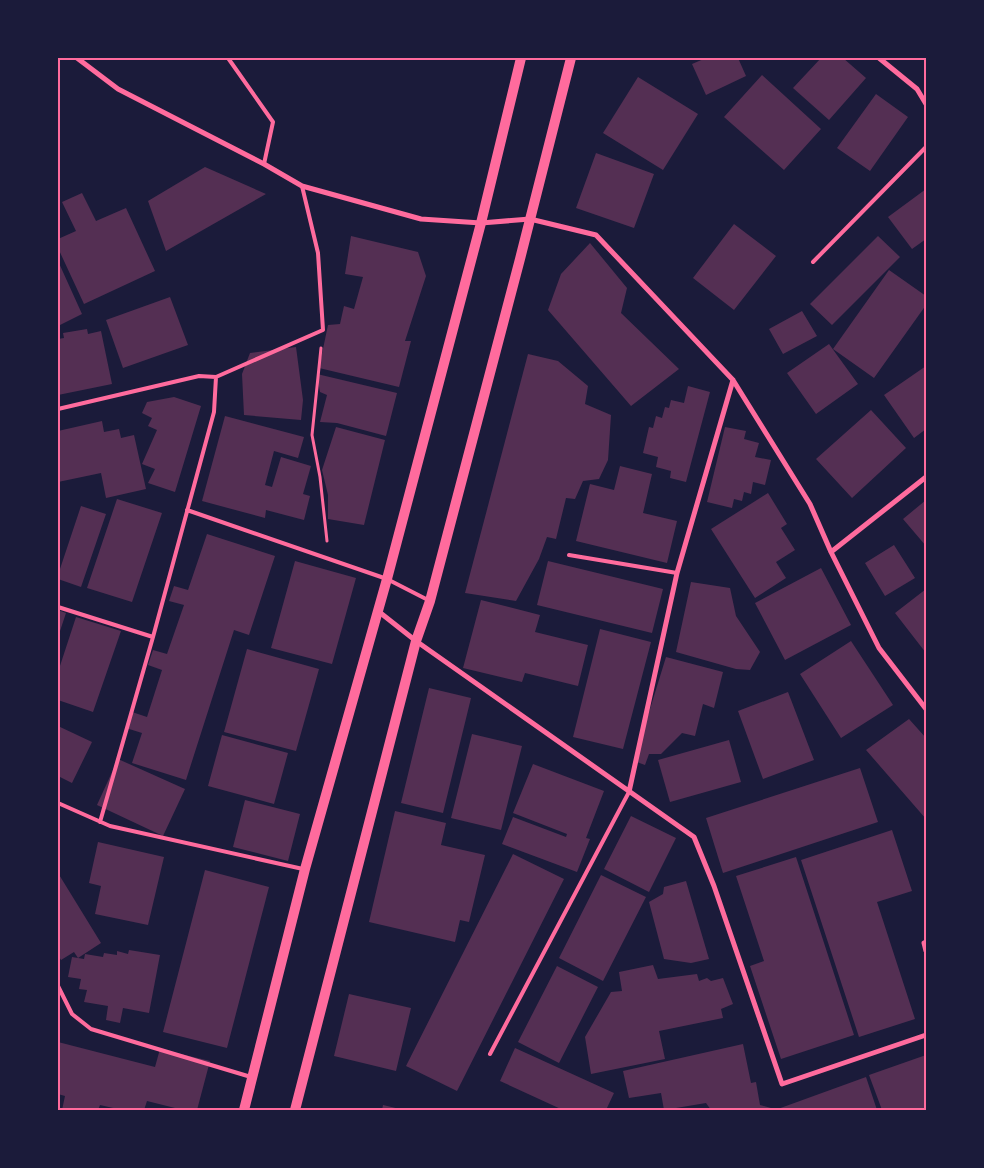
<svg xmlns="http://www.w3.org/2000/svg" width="984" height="1168" font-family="Cabin,sans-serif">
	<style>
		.building { fill: #542f53 }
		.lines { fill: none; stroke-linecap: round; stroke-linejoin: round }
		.path { stroke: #ff6b9d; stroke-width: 3 }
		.service { stroke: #ff6b9d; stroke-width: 4 }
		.minor { stroke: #ff6b9d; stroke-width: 5 }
		.secondary { stroke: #ff6b9d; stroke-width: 10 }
		.neatline { fill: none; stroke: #ff6b9d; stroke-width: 2 }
	</style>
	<rect width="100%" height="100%" fill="#1b1b3a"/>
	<!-- building -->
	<path class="building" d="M 706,58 L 738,58 L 746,76 L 706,95 L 692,64 Z
		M 821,58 L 843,58 L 866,78 L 829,120 L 793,88 Z
		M 762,75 L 821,129 L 784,170 L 724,117 Z
		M 638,77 L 698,114 L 663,170 L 603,133 Z
		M 876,94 L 908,117 L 870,171 L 837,148 Z
		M 596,153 L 654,174 L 634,228 L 576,208 Z
		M 205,167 L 266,194 L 166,251 L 148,201 Z
		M 926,189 L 926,239 L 912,249 L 888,217 Z
		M 82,193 L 96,221 L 126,208 L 155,271 L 84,304 L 58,248 L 58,239 L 76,231 L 62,202 Z
		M 734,224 L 776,256 L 734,310 L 693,278 Z
		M 351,236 L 418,252 L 426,276 L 405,341 L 411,341 L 399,387 L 319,368 L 328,325 L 340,324 L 344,306 L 354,309 L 363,277 L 345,274 Z
		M 878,236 L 900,257 L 832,325 L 810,304 Z
		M 590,243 L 627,288 L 621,313 L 679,369 L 631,406 L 548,310 L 561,274 Z
		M 58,261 L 82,314 L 58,326 Z
		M 889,270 L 926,296 L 926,305 L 874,378 L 833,349 Z
		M 170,297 L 188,345 L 123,368 L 106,320 Z
		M 802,311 L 817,336 L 783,354 L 769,329 Z
		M 87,329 L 88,334 L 101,331 L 112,384 L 58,395 L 58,339 L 64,338 L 63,333 Z
		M 829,344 L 858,384 L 816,414 L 787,373 Z
		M 296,347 L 303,400 L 301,420 L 244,415 L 242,374 L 250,353 Z
		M 528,354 L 558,361 L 588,386 L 585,404 L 611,415 L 608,460 L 599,479 L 583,481 L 575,499 L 566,498 L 556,539 L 547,537 L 539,559 L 516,601 L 465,593 Z
		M 926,366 L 926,429 L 914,438 L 884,395 Z
		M 317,374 L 397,393 L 386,436 L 337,423 L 320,422 L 327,395 L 320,392 Z
		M 688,386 L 710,392 L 686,482 L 670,478 L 671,471 L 656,467 L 658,457 L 643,453 L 649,427 L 653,428 L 656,416 L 662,418 L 665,407 L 669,408 L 671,400 L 684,403 Z
		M 174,397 L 201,406 L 175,492 L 148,483 L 155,469 L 142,464 L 157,430 L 148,426 L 152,418 L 142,413 L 147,402 Z
		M 871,410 L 906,448 L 852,498 L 816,459 Z
		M 225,416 L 304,437 L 298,458 L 274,451 L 265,485 L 272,487 L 281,457 L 311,466 L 303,494 L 310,496 L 304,520 L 266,510 L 265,518 L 202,501 Z
		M 102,421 L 104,432 L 119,429 L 121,438 L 134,435 L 146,489 L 106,498 L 101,473 L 58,482 L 58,431 Z
		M 336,427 L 385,440 L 364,525 L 328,519 L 328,495 L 322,470 Z
		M 725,427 L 746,431 L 744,439 L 759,443 L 755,457 L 771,460 L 765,485 L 753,482 L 751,494 L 744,492 L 742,501 L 734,499 L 732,508 L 707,502 Z
		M 620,466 L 652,474 L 643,513 L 677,521 L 667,563 L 576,541 L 590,484 L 614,490 Z
		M 768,493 L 787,524 L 781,528 L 795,550 L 776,562 L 786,578 L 755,598 L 711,529 Z
		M 117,499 L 162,513 L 132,602 L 87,588 Z
		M 926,500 L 926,546 L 903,519 Z
		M 81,506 L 106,514 L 81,587 L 58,579 L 58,575 Z
		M 207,534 L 275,556 L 249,635 L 234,630 L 186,780 L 132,763 L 142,733 L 126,728 L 132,712 L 147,717 L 162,670 L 148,665 L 153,650 L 167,654 L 184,605 L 169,601 L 174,586 L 188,590 Z
		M 894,545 L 915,578 L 885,596 L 865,563 Z
		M 295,561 L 356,578 L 332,664 L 271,648 Z
		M 548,561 L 663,589 L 652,633 L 537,605 Z
		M 821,568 L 851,625 L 785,660 L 755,603 Z
		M 691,582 L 730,588 L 736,616 L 760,652 L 750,670 L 736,669 L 676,652 Z
		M 926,589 L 926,653 L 895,613 Z
		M 481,600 L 540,615 L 535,632 L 588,645 L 578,686 L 525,673 L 522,682 L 463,668 Z
		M 58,610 L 66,613 L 58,637 Z
		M 76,617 L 121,631 L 93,712 L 58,700 L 58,672 Z
		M 600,629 L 651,642 L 623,749 L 573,737 Z
		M 851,641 L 893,705 L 841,738 L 800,674 Z
		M 247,649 L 319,669 L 296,751 L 224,732 Z
		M 666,657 L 723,672 L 714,708 L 703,704 L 695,736 L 682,733 L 661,754 L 649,754 L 645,765 L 634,761 Z
		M 429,688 L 471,698 L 443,813 L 401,803 Z
		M 788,692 L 814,760 L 763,779 L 738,711 Z
		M 909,719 L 926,738 L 926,819 L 866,750 Z
		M 58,726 L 92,742 L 72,783 L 58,776 Z
		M 472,734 L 522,746 L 501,830 L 451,818 Z
		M 222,735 L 288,753 L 274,804 L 208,786 Z
		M 729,740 L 741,782 L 670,802 L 658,760 Z
		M 118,759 L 185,789 L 163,836 L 97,805 Z
		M 533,764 L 604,791 L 586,838 L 590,839 L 577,872 L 502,844 L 513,817 L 566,837 L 567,834 L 513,813 Z
		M 860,768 L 878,822 L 723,873 L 706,818 Z
		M 245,800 L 300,814 L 288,861 L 233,847 Z
		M 395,811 L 446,823 L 441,845 L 485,855 L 469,922 L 460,920 L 455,942 L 369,922 Z
		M 631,816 L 676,838 L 649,892 L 604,869 Z
		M 892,830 L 912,891 L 877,902 L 915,1019 L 859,1037 L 801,860 Z
		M 98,842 L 164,857 L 148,925 L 95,914 L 101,886 L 89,883 Z
		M 513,854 L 564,879 L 457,1091 L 406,1066 Z
		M 796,857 L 854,1035 L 781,1059 L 750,966 L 764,961 L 736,876 Z
		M 205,870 L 269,887 L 227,1048 L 163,1032 Z
		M 58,873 L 101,943 L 78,958 L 74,952 L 61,960 L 58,955 Z
		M 601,875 L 646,897 L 603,981 L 559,958 Z
		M 686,881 L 709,959 L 691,963 L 664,959 L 649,902 L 663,894 L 664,887 Z
		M 129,950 L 160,955 L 149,1013 L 123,1008 L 120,1023 L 106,1020 L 108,1006 L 84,1002 L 87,990 L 79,989 L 81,979 L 68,977 L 72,957 L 84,959 L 85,954 L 103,957 L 104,953 L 117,955 L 117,951 L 128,954 Z
		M 653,965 L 658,979 L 697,974 L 699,981 L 707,978 L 711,981 L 723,978 L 733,1004 L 721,1009 L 723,1018 L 659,1031 L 665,1059 L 591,1074 L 585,1037 L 611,992 L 622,991 L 619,972 Z
		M 557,966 L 598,987 L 559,1063 L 518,1042 Z
		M 349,994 L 411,1008 L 396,1071 L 334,1056 Z
		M 58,1042 L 155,1067 L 160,1049 L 210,1061 L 197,1110 L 183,1110 L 147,1101 L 144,1110 L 122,1110 L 100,1105 L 98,1110 L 62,1110 L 65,1096 L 58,1094 Z
		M 743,1044 L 751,1083 L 756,1082 L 760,1105 L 771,1108 L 771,1110 L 711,1110 L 706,1103 L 664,1110 L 661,1093 L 629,1098 L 623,1071 Z
		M 515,1048 L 614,1093 L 606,1110 L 563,1110 L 500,1081 Z
		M 926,1055 L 926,1110 L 882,1110 L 869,1075 Z
		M 866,1077 L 877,1110 L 775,1110 Z
		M 383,1105 L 404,1110 L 382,1110 Z"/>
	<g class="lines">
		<!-- path -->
		<path class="path" d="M 321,348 L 312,435 L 320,477 L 327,541"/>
		<!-- service -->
		<path class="service" d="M 228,58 L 273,122 L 264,164
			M 813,262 L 926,147
			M 58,409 L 199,376 L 216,377 L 323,330 L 318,253 L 302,186
			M 187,510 L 387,579 L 428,600
			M 569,555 L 677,573
			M 58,607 L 153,637
			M 58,803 L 110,826 L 303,869
			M 100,822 L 153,637 L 214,412 L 216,377
			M 58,986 L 72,1014 L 91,1029 L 251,1077
			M 490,1054 L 629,792"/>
		<!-- minor -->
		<path class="minor" d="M 77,58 L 118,89 L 264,164 L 302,186 L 421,219 L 481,223 L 530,219 L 596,235 L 733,380 L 810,504 L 831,552 L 879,648 L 926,709
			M 879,58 L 917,89 L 926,104
			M 831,552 L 926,477
			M 378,611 L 416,641 L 694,837 L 714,886 L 782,1084 L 926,1035
			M 629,792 L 677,573 L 733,380
			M 926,942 L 924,943 L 926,951"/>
		<!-- secondary -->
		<path class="secondary" d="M 244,1110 L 305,869 L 387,579 L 481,223 L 521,58
			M 295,1110 L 416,641 L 430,601 L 520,259 L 571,58"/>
	</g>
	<!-- border -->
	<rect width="984" height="1168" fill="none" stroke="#1b1b3a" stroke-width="118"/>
	<rect x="59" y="59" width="866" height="1050" class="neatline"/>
</svg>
